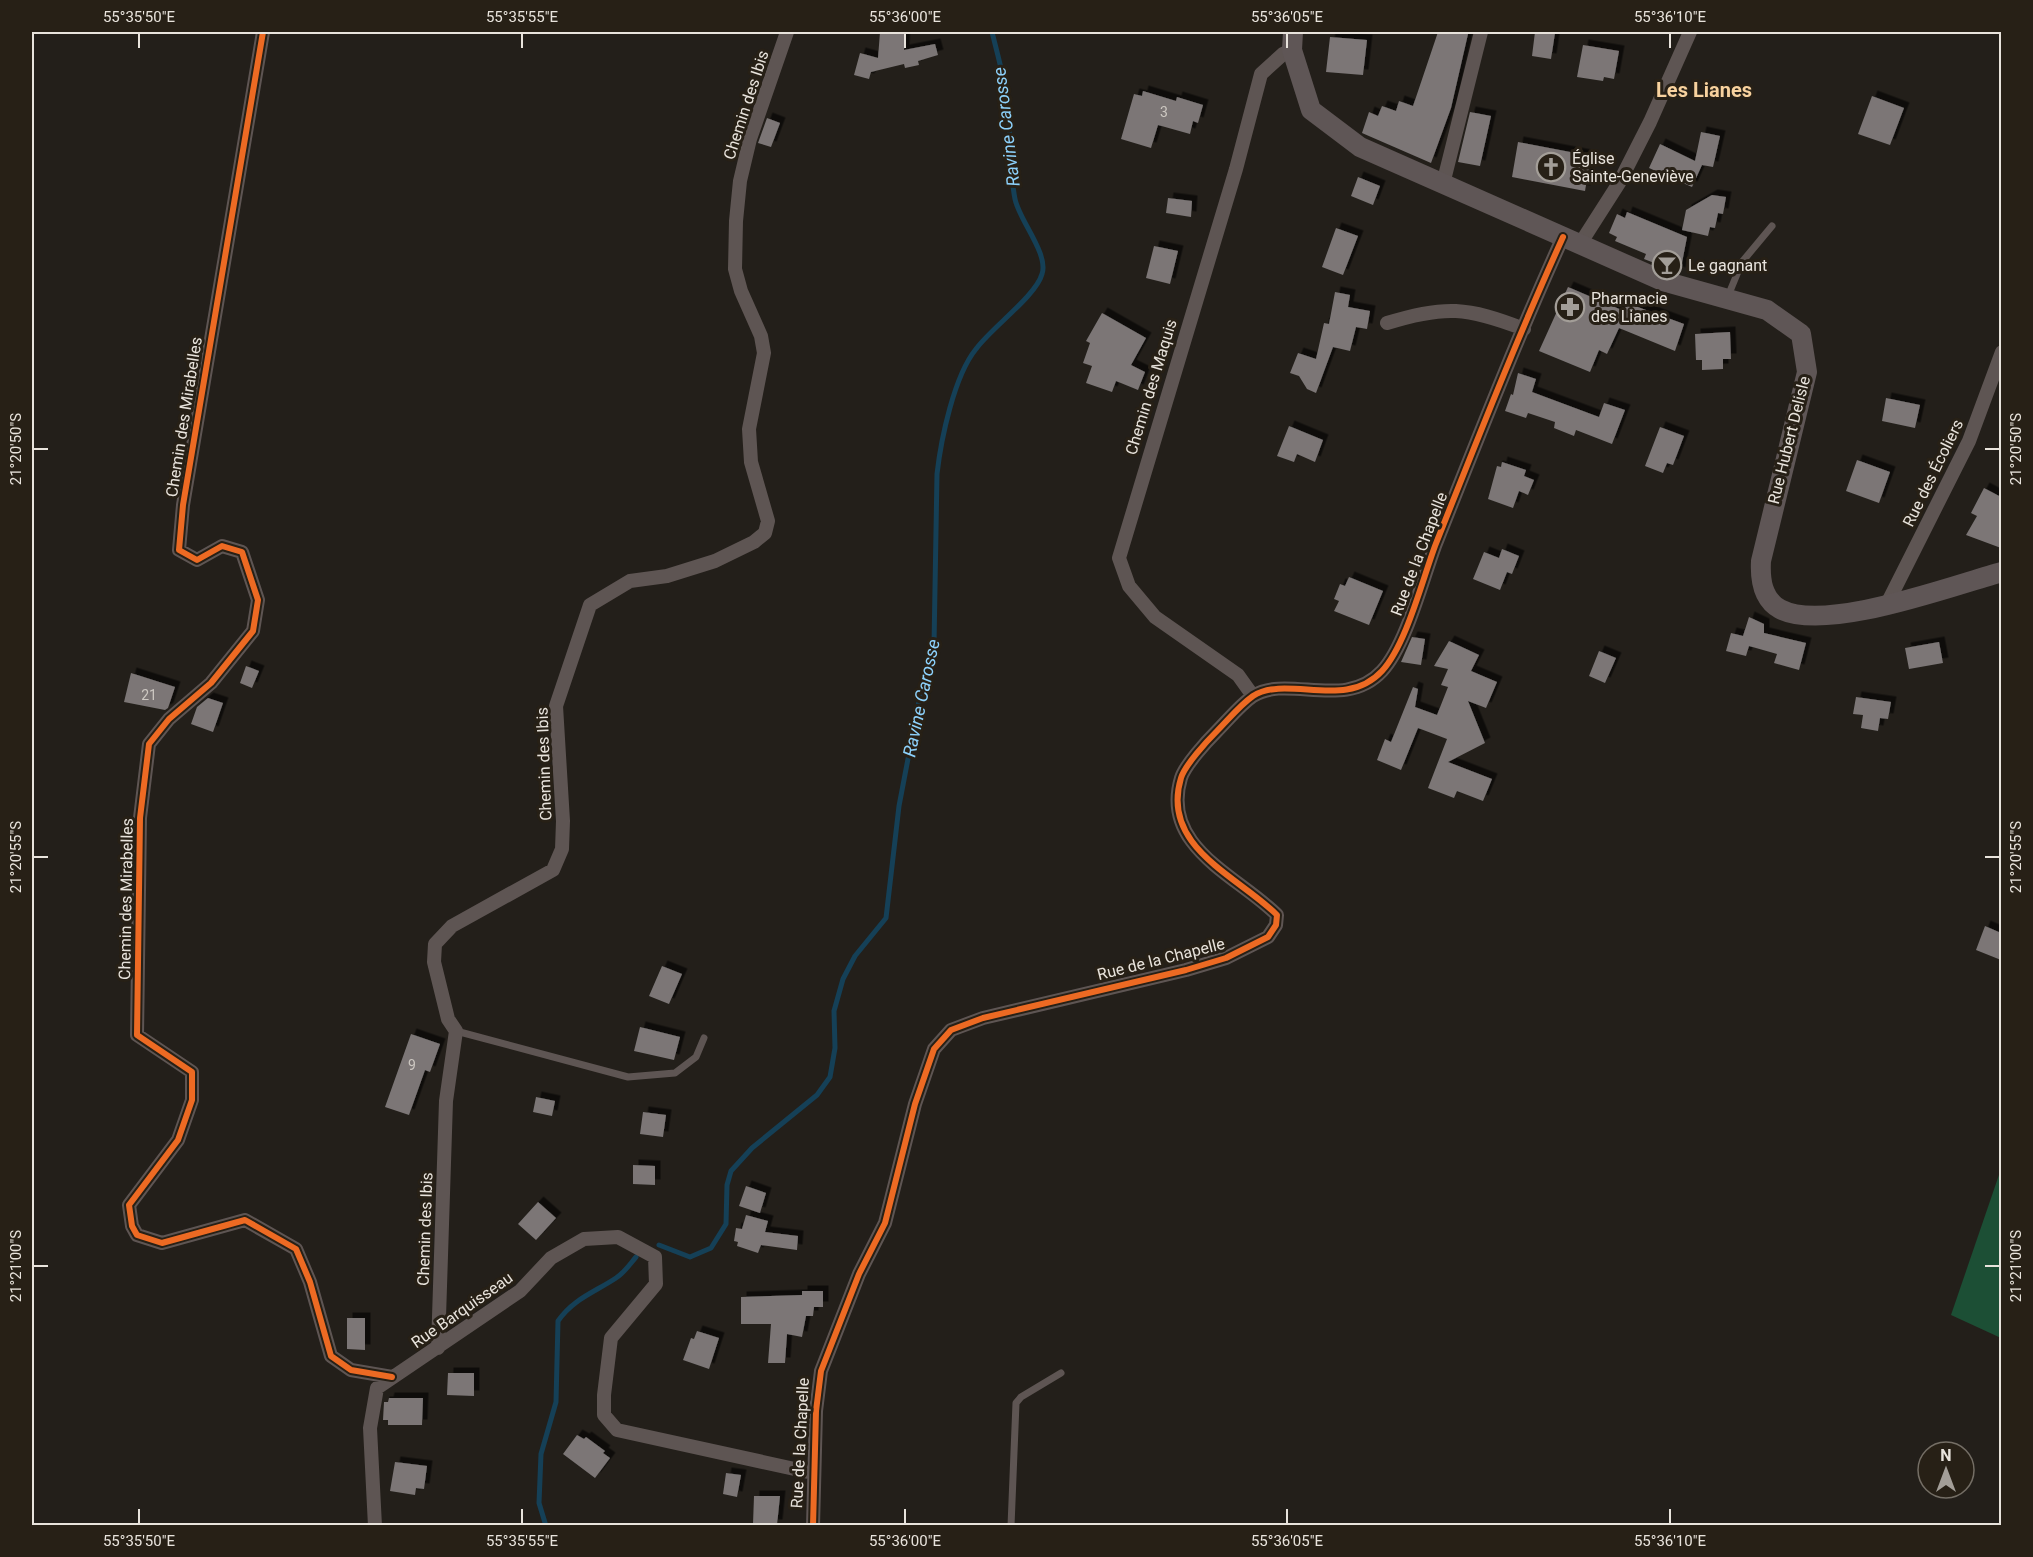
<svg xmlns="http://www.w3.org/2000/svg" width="2033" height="1557" font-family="Roboto,sans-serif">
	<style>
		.green { fill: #1c4f35 }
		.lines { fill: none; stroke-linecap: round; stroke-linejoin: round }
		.stream { stroke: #154057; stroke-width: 5 }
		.building { fill: #7b7676; filter: url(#shadow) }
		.lane { stroke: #5e5553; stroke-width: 7 }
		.street { stroke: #5e5553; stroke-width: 14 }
		.secondary { stroke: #5f5656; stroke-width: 20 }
		.cycleway-casing { stroke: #272016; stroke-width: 10 }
		.cycleway { stroke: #ed6a23; stroke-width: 6 }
		.ticks { fill: none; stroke: #e8e3dc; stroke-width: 2 }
		.labels { text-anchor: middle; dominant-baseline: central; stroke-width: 6; stroke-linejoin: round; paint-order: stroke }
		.number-label { font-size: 14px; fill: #cdc8c2 }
		.street-label { font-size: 16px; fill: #e8e3dc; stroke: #272016 }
		.poi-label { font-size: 16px; fill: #e8e3dc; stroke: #272016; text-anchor: start }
		.water-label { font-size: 18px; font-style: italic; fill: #8dd1fb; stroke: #272016 }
		.quarter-label { font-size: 20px; font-weight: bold; fill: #f8d29e; stroke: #272016 }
		.neatline { fill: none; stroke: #e8e3dc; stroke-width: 2 }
		.ticks-label { font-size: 15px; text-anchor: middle; fill: #e8e3dc }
	</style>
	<defs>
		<filter id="shadow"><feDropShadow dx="5.5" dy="-5.5" stdDeviation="0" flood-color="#0009"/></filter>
	</defs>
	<rect width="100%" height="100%" fill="#231f1a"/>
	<!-- green -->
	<path class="green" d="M 2001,1169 L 2002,1338 L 2001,1338 L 1951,1315 Z"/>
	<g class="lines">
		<!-- stream -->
		<path class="stream" d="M 659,1245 L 690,1257 L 711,1248 L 726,1224 L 727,1185 L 731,1171 L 752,1148 L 817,1095 L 830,1077 L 835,1048 L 834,1011 L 843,979 L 855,956 L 886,918 L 899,806 L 920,696 L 934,645 L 937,474 C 941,439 954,376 976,349 C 991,328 1036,296 1042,274 C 1049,254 1019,220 1015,199 C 1008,164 1012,128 1006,94 C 1003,73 997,52 992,32
			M 546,1526 L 539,1503 L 541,1454 L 556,1402 L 558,1321 C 573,1299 595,1292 616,1278 C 624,1273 630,1264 636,1257"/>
	</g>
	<!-- building -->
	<path class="building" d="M 880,32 L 905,32 L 904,50 L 935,44 L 938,55 L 918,61 L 919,65 L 905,68 L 904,64 L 871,72 L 869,79 L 854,75 L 860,53 L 878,58 Z
		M 1438,32 L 1468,34 L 1451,108 L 1431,163 L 1362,133 L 1369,112 L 1378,116 L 1382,106 L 1396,111 L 1399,101 L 1413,106 Z
		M 1535,32 L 1555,33 L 1551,59 L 1532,56 Z
		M 1330,37 L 1367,40 L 1363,75 L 1326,72 Z
		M 1583,45 L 1619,51 L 1614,79 L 1604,77 L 1603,81 L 1577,77 Z
		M 1143,91 L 1176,101 L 1177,97 L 1203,105 L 1198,123 L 1193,121 L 1190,134 L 1158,125 L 1151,148 L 1121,139 L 1134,94 L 1142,96 Z
		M 1872,96 L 1904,108 L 1890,145 L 1858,134 Z
		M 1470,112 L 1491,116 L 1480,166 L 1458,162 Z
		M 767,118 L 780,123 L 771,147 L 758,143 Z
		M 1701,132 L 1720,136 L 1713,167 L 1702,165 L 1692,187 L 1649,168 L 1660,144 L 1695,161 Z
		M 1518,142 L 1591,156 L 1585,191 L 1512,177 Z
		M 1358,177 L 1380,186 L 1373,205 L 1351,196 Z
		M 1712,195 L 1726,197 L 1723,214 L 1718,213 L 1715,228 L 1710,227 L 1708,236 L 1682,230 L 1686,210 Z
		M 1168,198 L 1192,201 L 1191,217 L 1166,213 Z
		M 1627,212 L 1687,237 L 1680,273 L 1644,259 L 1646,254 L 1615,241 L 1617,237 L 1609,233 L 1617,214 L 1625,218 Z
		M 1336,228 L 1358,236 L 1343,275 L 1322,267 Z
		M 1154,246 L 1178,251 L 1170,284 L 1146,278 Z
		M 1568,287 L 1624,311 L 1627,303 L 1684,324 L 1675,351 L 1619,328 L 1607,354 L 1599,350 L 1590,372 L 1539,351 Z
		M 1335,292 L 1350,295 L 1348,307 L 1370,311 L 1367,329 L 1356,327 L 1350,351 L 1333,347 L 1316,393 L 1307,389 L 1299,376 L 1290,373 L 1298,353 L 1316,359 L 1324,323 L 1329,324 Z
		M 1102,313 L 1146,338 L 1131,365 L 1145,372 L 1138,390 L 1116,381 L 1112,392 L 1086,383 L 1092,366 L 1083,363 L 1090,343 L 1086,341 Z
		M 1730,332 L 1731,359 L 1723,359 L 1723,369 L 1702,370 L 1702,360 L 1696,360 L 1695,334 Z
		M 1518,373 L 1536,379 L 1532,392 L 1599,417 L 1604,403 L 1625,410 L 1612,444 L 1576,430 L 1574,436 L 1554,428 L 1555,422 L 1528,413 L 1526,418 L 1505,411 L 1511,394 L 1513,395 Z
		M 1886,398 L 1920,405 L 1915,428 L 1882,421 Z
		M 1289,426 L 1323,440 L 1315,462 L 1297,454 L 1294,462 L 1277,456 Z
		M 1660,427 L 1684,436 L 1673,465 L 1667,463 L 1663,473 L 1645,466 Z
		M 1857,460 L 1890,472 L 1879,503 L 1846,491 Z
		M 1502,462 L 1526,470 L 1524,476 L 1534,480 L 1528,495 L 1519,491 L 1513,508 L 1488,499 L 1497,466 L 1501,467 Z
		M 1984,488 L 2001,497 L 2001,548 L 1966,535 L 1977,516 L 1971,513 Z
		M 1502,549 L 1519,556 L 1512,574 L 1507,572 L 1500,590 L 1473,579 L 1484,552 L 1499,558 Z
		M 1349,577 L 1383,591 L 1369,625 L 1334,611 L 1339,601 L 1334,599 L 1340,584 L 1345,586 Z
		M 1749,617 L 1764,624 L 1764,633 L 1806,643 L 1799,670 L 1774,663 L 1777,654 L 1749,646 L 1746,656 L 1726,651 L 1731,633 L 1743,636 Z
		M 1412,637 L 1425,639 L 1421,665 L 1401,662 Z
		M 1449,641 L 1479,655 L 1471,671 L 1497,682 L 1486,708 L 1468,701 L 1485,743 L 1448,762 L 1492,779 L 1483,801 L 1457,791 L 1454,798 L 1428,788 L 1447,739 L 1418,728 L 1401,770 L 1377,760 L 1385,739 L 1391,742 L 1413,687 L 1418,689 L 1415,707 L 1437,715 L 1448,687 L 1441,685 L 1448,669 L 1434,666 Z
		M 1939,642 L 1943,663 L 1909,669 L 1905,648 Z
		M 1599,651 L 1616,658 L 1605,683 L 1589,676 Z
		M 246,666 L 259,671 L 252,688 L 240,683 Z
		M 131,673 L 175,687 L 168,708 L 165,710 L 124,702 Z
		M 1856,697 L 1891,702 L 1888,719 L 1880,718 L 1878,731 L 1861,728 L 1863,715 L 1853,714 Z
		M 208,698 L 223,703 L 213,732 L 191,724 L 197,707 Z
		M 1985,926 L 2001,933 L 2001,960 L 1976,950 Z
		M 662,966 L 682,974 L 669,1004 L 649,996 Z
		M 640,1027 L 680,1037 L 674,1060 L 634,1051 Z
		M 411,1034 L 440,1044 L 430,1072 L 425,1070 L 409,1115 L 385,1107 Z
		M 536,1097 L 555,1101 L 552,1116 L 533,1112 Z
		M 643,1112 L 666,1115 L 663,1137 L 640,1134 Z
		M 633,1165 L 655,1166 L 655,1185 L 633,1184 Z
		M 746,1186 L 766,1193 L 760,1213 L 739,1206 Z
		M 538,1202 L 556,1218 L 536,1240 L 518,1224 Z
		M 746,1215 L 768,1221 L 765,1232 L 798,1236 L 797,1250 L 761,1245 L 758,1253 L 737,1246 L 738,1242 L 734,1241 L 736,1228 L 742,1229 Z
		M 802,1291 L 823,1291 L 823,1307 L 814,1307 L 813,1316 L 806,1316 L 802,1337 L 787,1334 L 785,1363 L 768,1363 L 771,1324 L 741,1324 L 741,1297 L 802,1295 Z
		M 347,1318 L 365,1318 L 365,1350 L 347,1349 Z
		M 697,1331 L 719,1338 L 709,1369 L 683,1360 L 691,1338 L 694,1339 Z
		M 448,1373 L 474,1373 L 474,1396 L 447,1395 Z
		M 389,1398 L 423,1398 L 422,1425 L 388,1425 L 388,1420 L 383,1420 L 384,1402 L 388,1402 Z
		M 577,1435 L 584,1439 L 586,1437 L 605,1451 L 603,1453 L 610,1458 L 595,1478 L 563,1454 Z
		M 395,1462 L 427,1466 L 424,1489 L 416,1488 L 415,1495 L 390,1491 Z
		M 726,1473 L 741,1475 L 737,1497 L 723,1494 Z
		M 754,1496 L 780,1496 L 777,1525 L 753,1524 Z"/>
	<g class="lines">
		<!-- lane -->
		<path class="lane" d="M 1728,296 L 1742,262 L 1772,226
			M 456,1031 L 628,1077 L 675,1073 L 696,1057 L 704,1038
			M 1011,1526 L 1016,1403 L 1021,1397 L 1061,1373"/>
		<!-- street -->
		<path class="street" d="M 263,32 L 183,505 L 179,550 L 197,560 L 222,546 L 242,552 L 258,600 L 253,631 L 211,683 L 169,719 L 149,744 L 140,818 L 137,1035 L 192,1072 L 192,1100 L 178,1140 L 129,1205 L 132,1226 L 137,1235 L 162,1243 L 245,1220 L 296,1249 L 310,1282 L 331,1356 L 351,1370 L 392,1377
			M 1443,184 L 1481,32
			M 1580,244 L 1619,183 L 1650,122 L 1690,32
			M 1387,323 C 1445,305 1467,307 1524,329
			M 1887,604 L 1969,441 L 2002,352
			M 1253,696 L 1238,675 L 1155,617 L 1129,586 L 1119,558 L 1236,169 L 1261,74 L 1283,54 L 1292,50
			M 438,1348 L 446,1101 L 456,1031 L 448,1019 L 434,962 L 435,944 L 452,926 L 553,870 L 562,849 L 563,821 L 556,706 L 590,605 L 630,581 L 667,576 L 715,561 L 754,542 L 765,533 L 768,521 L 751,462 L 749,429 L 764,353 L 761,336 L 741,291 L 735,269 L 736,221 L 740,181 L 750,139 L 787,32
			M 375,1526 L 370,1428 L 377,1388 L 520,1291 L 551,1258 L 584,1239 L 618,1237 L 655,1257 L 656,1284 L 611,1338 L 604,1395 L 604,1415 L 617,1430 L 813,1473
			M 813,1526 L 816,1411 L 821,1371 L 859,1274 L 885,1223 L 915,1104 L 934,1049 L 951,1030 L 983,1018 L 1186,970 L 1226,958 L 1268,937 L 1276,925 L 1277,915 C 1238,876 1160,847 1181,778 C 1185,765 1207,741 1217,731 C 1228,720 1240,705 1253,696 C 1288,674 1345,711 1382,671 C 1406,645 1422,581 1435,546 C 1476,443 1517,338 1563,237"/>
		<!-- secondary -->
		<path class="secondary" d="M 1293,32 L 1292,50 L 1311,110 L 1360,147 L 1663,281 L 1767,310 L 1801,334 L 1807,372 L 1761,561 C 1760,579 1762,599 1780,609 C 1825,633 1951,586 2002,572"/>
		<!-- cycleway casing -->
		<g class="cycleway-casing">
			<path id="cycleway" d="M 263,32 L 183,505 L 179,550 L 197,560 L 222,546 L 242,552 L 258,600 L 253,631 L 211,683 L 169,719 L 149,744 L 140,818 L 137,1035 L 192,1072 L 192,1100 L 178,1140 L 129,1205 L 132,1226 L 137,1235 L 162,1243 L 245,1220 L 296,1249 L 310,1282 L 331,1356 L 351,1370 L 392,1377
				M 813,1526 L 816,1411 L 821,1371 L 859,1274 L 885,1223 L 915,1104 L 934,1049 L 951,1030 L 983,1018 L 1186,970 L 1226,958 L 1268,937 L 1276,925 L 1277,915 C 1238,876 1160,847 1181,778 C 1185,765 1207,741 1217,731 C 1228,720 1240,705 1253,696 C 1288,674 1345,711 1382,671 C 1406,645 1422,581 1435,546 C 1476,443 1517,338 1563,237"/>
		</g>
		<!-- cycleway -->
		<use href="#cycleway" class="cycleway"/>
	</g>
	<!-- ticks -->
	<path class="ticks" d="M 139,33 L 139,48M 522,33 L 522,48M 905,33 L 905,48M 1287,33 L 1287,48M 1670,33 L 1670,48M 33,449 L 48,449M 1985,449 L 2000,449M 33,857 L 48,857M 1985,857 L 2000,857M 33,1266 L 48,1266M 1985,1266 L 2000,1266M 139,1509 L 139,1524M 522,1509 L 522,1524M 905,1509 L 905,1524M 1287,1509 L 1287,1524M 1670,1509 L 1670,1524"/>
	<!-- icons -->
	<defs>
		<g id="church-ring" transform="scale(1.5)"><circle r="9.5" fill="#272016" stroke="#a39e98" stroke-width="1.5"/><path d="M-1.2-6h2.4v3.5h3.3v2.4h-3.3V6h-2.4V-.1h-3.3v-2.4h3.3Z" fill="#a39e98"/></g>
		<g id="bar-ring" transform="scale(1.5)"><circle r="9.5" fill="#272016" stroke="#a39e98" stroke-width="1.5"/><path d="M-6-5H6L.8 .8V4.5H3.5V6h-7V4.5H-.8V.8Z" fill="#a39e98"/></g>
		<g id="pharmacy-ring" transform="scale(1.5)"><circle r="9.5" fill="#272016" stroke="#a39e98" stroke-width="1.5"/><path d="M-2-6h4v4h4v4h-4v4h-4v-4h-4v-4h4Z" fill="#a39e98"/></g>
	</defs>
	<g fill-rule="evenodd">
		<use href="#church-ring" x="1551" y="167"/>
		<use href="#bar-ring" x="1667" y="265"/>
		<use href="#pharmacy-ring" x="1570" y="307"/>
	</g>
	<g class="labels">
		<!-- number labels -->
		<g class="number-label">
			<text x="1164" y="112">3</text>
			<text x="149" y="695">21</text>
			<text x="412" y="1065">9</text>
		</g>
		<!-- street labels -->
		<g class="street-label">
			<text transform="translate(746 105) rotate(-72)">Chemin des Ibis</text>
			<text transform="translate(1151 387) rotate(-73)">Chemin des Maquis</text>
			<text transform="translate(184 417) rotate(-81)">Chemin des Mirabelles</text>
			<text transform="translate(1789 440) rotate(-76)">Rue Hubert Delisle</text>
			<text transform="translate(1933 473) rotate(-64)">Rue des Écoliers</text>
			<text transform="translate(1419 554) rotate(-69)">Rue de la Chapelle</text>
			<text transform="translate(544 764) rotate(-92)">Chemin des Ibis</text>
			<text transform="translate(126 899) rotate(-89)">Chemin des Mirabelles</text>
			<text transform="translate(1161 959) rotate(-14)">Rue de la Chapelle</text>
			<text transform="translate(425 1229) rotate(-88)">Chemin des Ibis</text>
			<text transform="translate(462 1310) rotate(-35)">Rue Barquisseau</text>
			<text transform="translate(800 1443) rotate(-87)">Rue de la Chapelle</text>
		</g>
		<!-- poi labels -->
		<g class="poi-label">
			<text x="1572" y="158">Église<tspan x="1572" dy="18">Sainte-Geneviève</tspan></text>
			<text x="1688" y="265">Le gagnant</text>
			<text x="1591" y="298">Pharmacie<tspan x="1591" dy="18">des Lianes</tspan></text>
		</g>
		<!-- water labels -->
		<g class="water-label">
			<text transform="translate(1006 127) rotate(-97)">Ravine Carosse</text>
			<text transform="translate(921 698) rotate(-78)">Ravine Carosse</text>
		</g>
		<!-- quarter labels -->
		<g class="quarter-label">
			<text x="1704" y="90">Les Lianes</text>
		</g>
	</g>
	<!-- border -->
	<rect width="2033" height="1557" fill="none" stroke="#272016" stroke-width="66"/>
	<!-- north arrow -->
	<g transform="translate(1946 1470)"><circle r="28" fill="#272016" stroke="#746e65" stroke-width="1.5"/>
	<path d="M0-4.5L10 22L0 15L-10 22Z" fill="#a39e98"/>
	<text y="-9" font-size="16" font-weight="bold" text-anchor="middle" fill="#e8e3dc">N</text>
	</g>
	<rect x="33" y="33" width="1967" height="1491" class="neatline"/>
	<g class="ticks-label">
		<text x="139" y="22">55°35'50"E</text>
		<text x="522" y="22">55°35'55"E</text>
		<text x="905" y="22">55°36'00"E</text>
		<text x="1287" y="22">55°36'05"E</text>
		<text x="1670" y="22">55°36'10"E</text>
		<text transform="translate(16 449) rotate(-90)" y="5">21°20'50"S</text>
		<text transform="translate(2016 449) rotate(-90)" y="5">21°20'50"S</text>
		<text transform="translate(16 857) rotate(-90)" y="5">21°20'55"S</text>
		<text transform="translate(2016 857) rotate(-90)" y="5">21°20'55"S</text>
		<text transform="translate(16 1266) rotate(-90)" y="5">21°21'00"S</text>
		<text transform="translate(2016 1266) rotate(-90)" y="5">21°21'00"S</text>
		<text x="139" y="1546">55°35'50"E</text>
		<text x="522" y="1546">55°35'55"E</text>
		<text x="905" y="1546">55°36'00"E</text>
		<text x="1287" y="1546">55°36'05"E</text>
		<text x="1670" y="1546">55°36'10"E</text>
	</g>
</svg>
